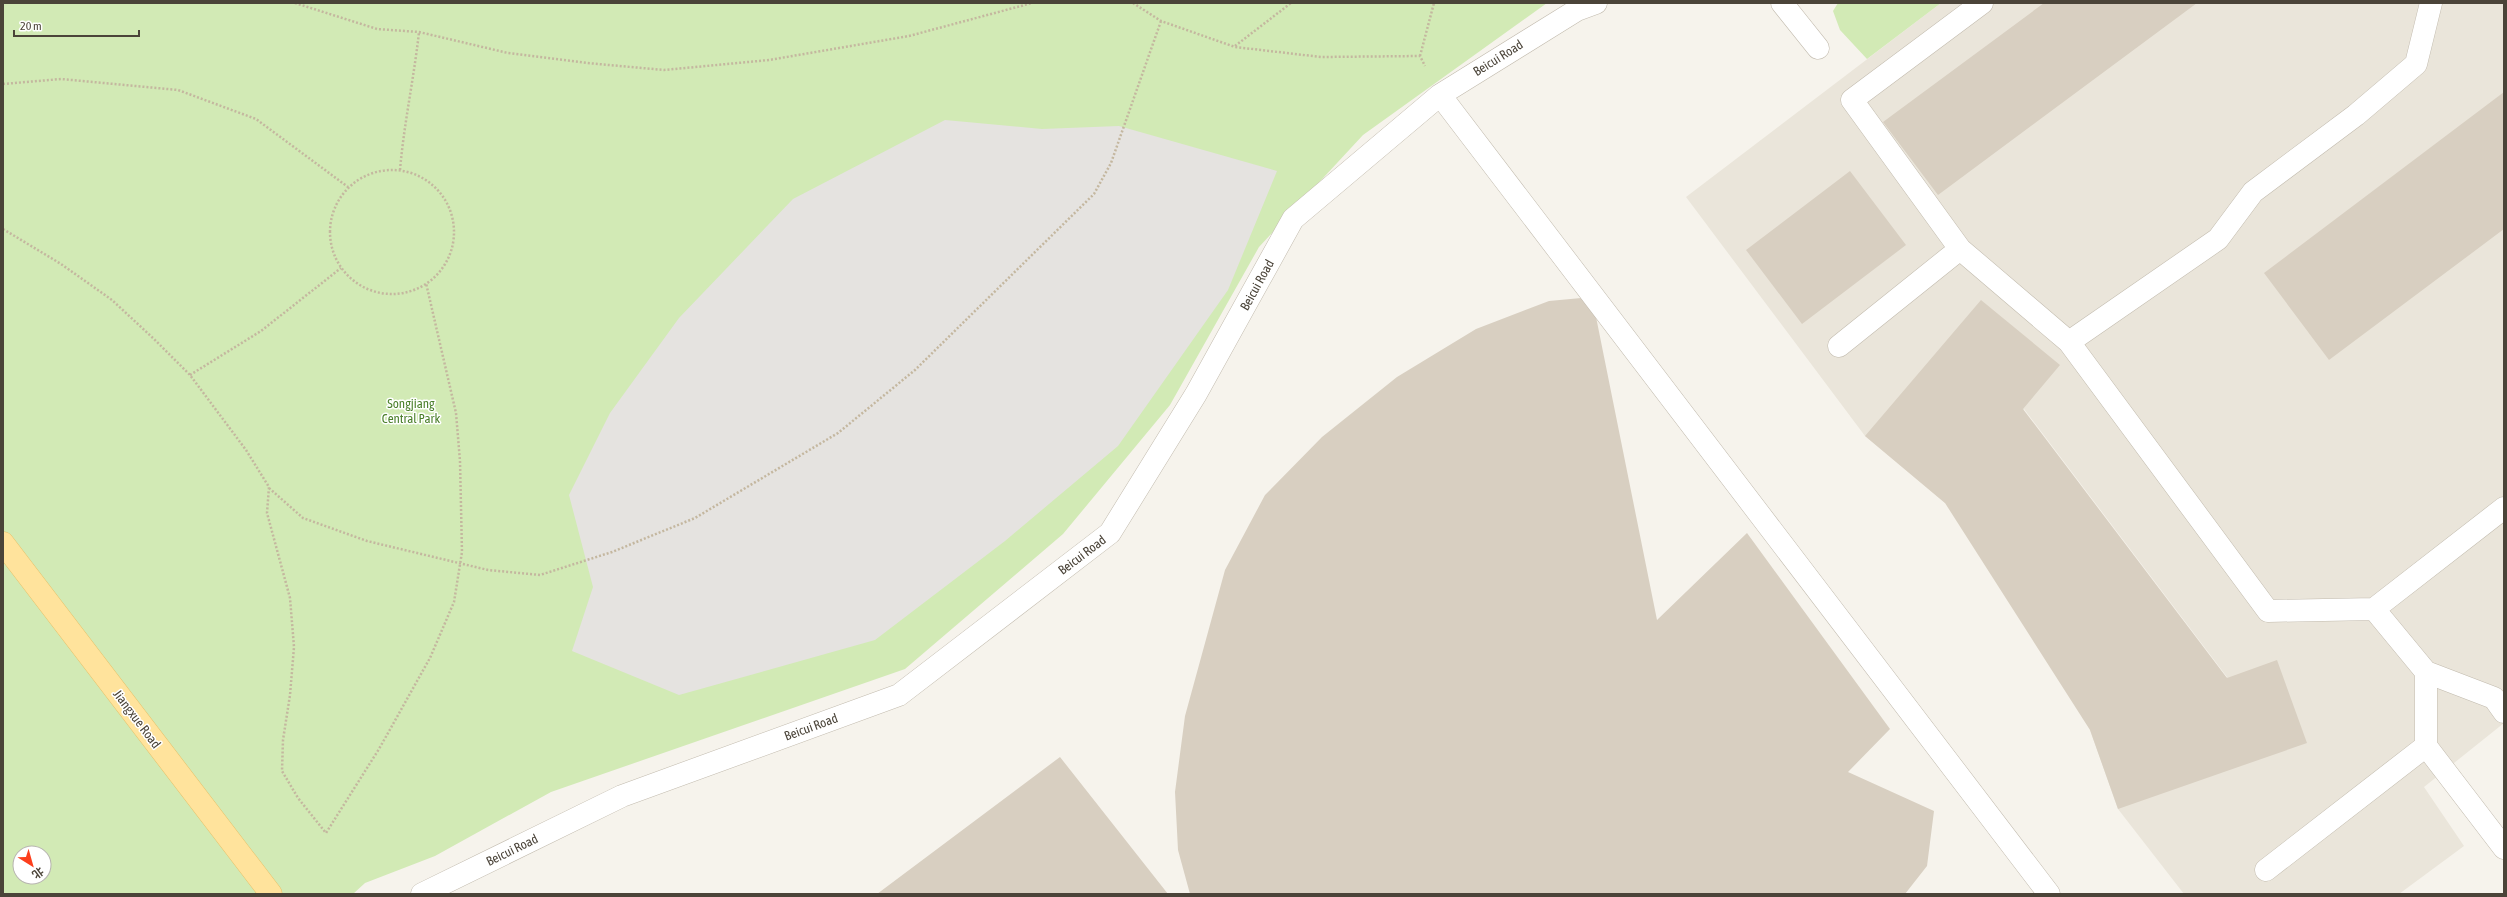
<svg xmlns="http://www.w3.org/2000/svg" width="2507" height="897" font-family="'Asap Condensed','Noto Sans SC',sans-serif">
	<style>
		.residential { fill: #eae5da }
		.green { fill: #d2eab5; fill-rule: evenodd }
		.parking { fill: #e5e3e0 }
		.building { fill: #d8cfc1 }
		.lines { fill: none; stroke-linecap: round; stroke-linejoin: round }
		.minor-casing { stroke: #c2bbae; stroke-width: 23 }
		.major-casing { stroke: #e6c16a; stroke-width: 23 }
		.path { stroke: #c4b79f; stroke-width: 2.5; stroke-dasharray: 2 2; stroke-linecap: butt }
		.minor { stroke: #fff; stroke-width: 22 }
		.major { stroke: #ffe39c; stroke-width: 22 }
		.labels { text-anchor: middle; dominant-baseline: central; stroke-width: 3; stroke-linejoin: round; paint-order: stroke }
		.street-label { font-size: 13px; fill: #4b4439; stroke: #fff }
		.park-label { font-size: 13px; fill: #4a7f2a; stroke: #fff }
	</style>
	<rect width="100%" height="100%" fill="#f6f3ec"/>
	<!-- residential -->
	<path class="residential" d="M 1941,3 L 2504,3 L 2504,723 L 2424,787 L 2464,846 L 2399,894 L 2184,894 L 2118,809 L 2090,730 L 2227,677 L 2024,409 L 1945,503 L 1865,436 L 1686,197 Z"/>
	<!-- green -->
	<path class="green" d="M 3,3 L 1547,3 L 1363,135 L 1259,247 L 1170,405 L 1063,534 L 905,669 L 551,792 L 435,856 L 365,883 L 353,894 L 3,894 ZM 20,853 L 44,853 L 44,877 L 20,877 Z
		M 1838,3 L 1941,3 L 1867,59 L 1840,30 L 1833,11 Z"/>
	<!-- parking -->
	<path class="parking" d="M 945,120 L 1042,129 L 1119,126 L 1277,171 L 1228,290 L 1118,446 L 1005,541 L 875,640 L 679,695 L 572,651 L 593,587 L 569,495 L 610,413 L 679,318 L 793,199 Z"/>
	<!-- building -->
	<path class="building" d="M 2044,3 L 2197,3 L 1938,195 L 1883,122 Z
		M 2504,92 L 2504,229 L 2329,360 L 2264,273 Z
		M 1850,171 L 1906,245 L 1802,324 L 1746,250 Z
		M 1592,297 L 1657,620 L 1747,533 L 1890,729 L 1848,772 L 1934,811 L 1927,866 L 1905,894 L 1190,894 L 1178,850 L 1175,792 L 1185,716 L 1225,570 L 1265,495 L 1322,437 L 1397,377 L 1476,329 L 1549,301 Z
		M 1981,300 L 2060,365 L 2023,409 L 2227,678 L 2277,660 L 2307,743 L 2118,809 L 2090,730 L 1945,503 L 1865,436 Z
		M 1060,757 L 1168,894 L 877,894 Z"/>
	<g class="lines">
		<!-- minor casing -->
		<g class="minor-casing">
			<path id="minor" d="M 1782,3 L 1818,48
				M 1982,3 L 1852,100 L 1960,249 L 2069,342 L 2268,611 L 2374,609 L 2504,508
				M 1440,95 L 2049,894
				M 2069,342 L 2218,239 L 2253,192 L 2356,115 L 2416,64 L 2431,3
				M 1839,346 L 1960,249
				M 2374,609 L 2426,672 L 2494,698 L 2504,712
				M 2426,672 L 2426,746 L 2504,848
				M 2266,870 L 2426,746
				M 422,894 L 622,796 L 899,695 L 1110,533 L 1196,394 L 1293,219 L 1440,95 L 1577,10 L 1596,3"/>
		</g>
		<!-- major casing -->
		<g class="major-casing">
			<path id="major" d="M 3,543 L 271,894"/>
		</g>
		<!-- path -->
		<path class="path" d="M 295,3 L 377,29 L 419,32 L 508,53 L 587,63 L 664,70 L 769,60 L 909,36 L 1032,3
			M 1133,3 L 1161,21 L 1235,47 L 1321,57 L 1420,56 L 1425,66
			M 1235,46 L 1291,3
			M 1420,56 L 1434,3
			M 3,84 L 61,79 L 178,90 L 256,119 L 348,187
			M 400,170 C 404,123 414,78 419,32
			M330 232a62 62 0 1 1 124 0a62 62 0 1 1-124 0Z
			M 3,229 L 61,264 L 112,300 L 154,339 L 190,375 L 246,450 L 269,487 L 267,513 L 290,598 L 294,647 L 290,695 L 283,740 L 282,771 L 298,798 L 326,833 L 379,749 L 430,658 L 454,602 L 462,552 L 460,461 L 456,413 L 426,283
			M 190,375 L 261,331 L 341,268
			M 269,488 L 303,518 L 367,541 L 488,570 L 540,575 L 612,552 L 695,518 L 838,433 L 915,370 L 1094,194 L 1111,163 L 1161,21"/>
		<!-- minor -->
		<use href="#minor" class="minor"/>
		<!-- major -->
		<use href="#major" class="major"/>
	</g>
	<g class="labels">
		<!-- street labels -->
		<g class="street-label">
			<text transform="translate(1498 58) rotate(-32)">Beicui Road</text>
			<text transform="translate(1257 285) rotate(-61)">Beicui Road</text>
			<text transform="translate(1082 555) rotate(-37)">Beicui Road</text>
			<text transform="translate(137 719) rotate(53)">Jiangxue Road</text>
			<text transform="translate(811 727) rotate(-20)">Beicui Road</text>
			<text transform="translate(512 850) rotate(-26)">Beicui Road</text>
		</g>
		<!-- park labels -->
		<g class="park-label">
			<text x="411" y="403">Songjiang<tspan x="411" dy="15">Central Park</tspan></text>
		</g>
	</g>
	<!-- border -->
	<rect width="2507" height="897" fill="none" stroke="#4b4439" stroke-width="8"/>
	<!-- north arrow -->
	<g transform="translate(32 865) rotate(143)"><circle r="19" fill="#ffffff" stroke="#b7b4b0"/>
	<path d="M0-3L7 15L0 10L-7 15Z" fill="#fc3f1d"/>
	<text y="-6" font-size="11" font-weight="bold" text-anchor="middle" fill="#4b4439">北</text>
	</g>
	<!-- scale -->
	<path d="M14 30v6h125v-6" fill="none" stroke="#4b4439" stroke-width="2"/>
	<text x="20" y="30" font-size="12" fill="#4b4439" stroke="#ffffff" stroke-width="3" paint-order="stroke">20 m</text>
</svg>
